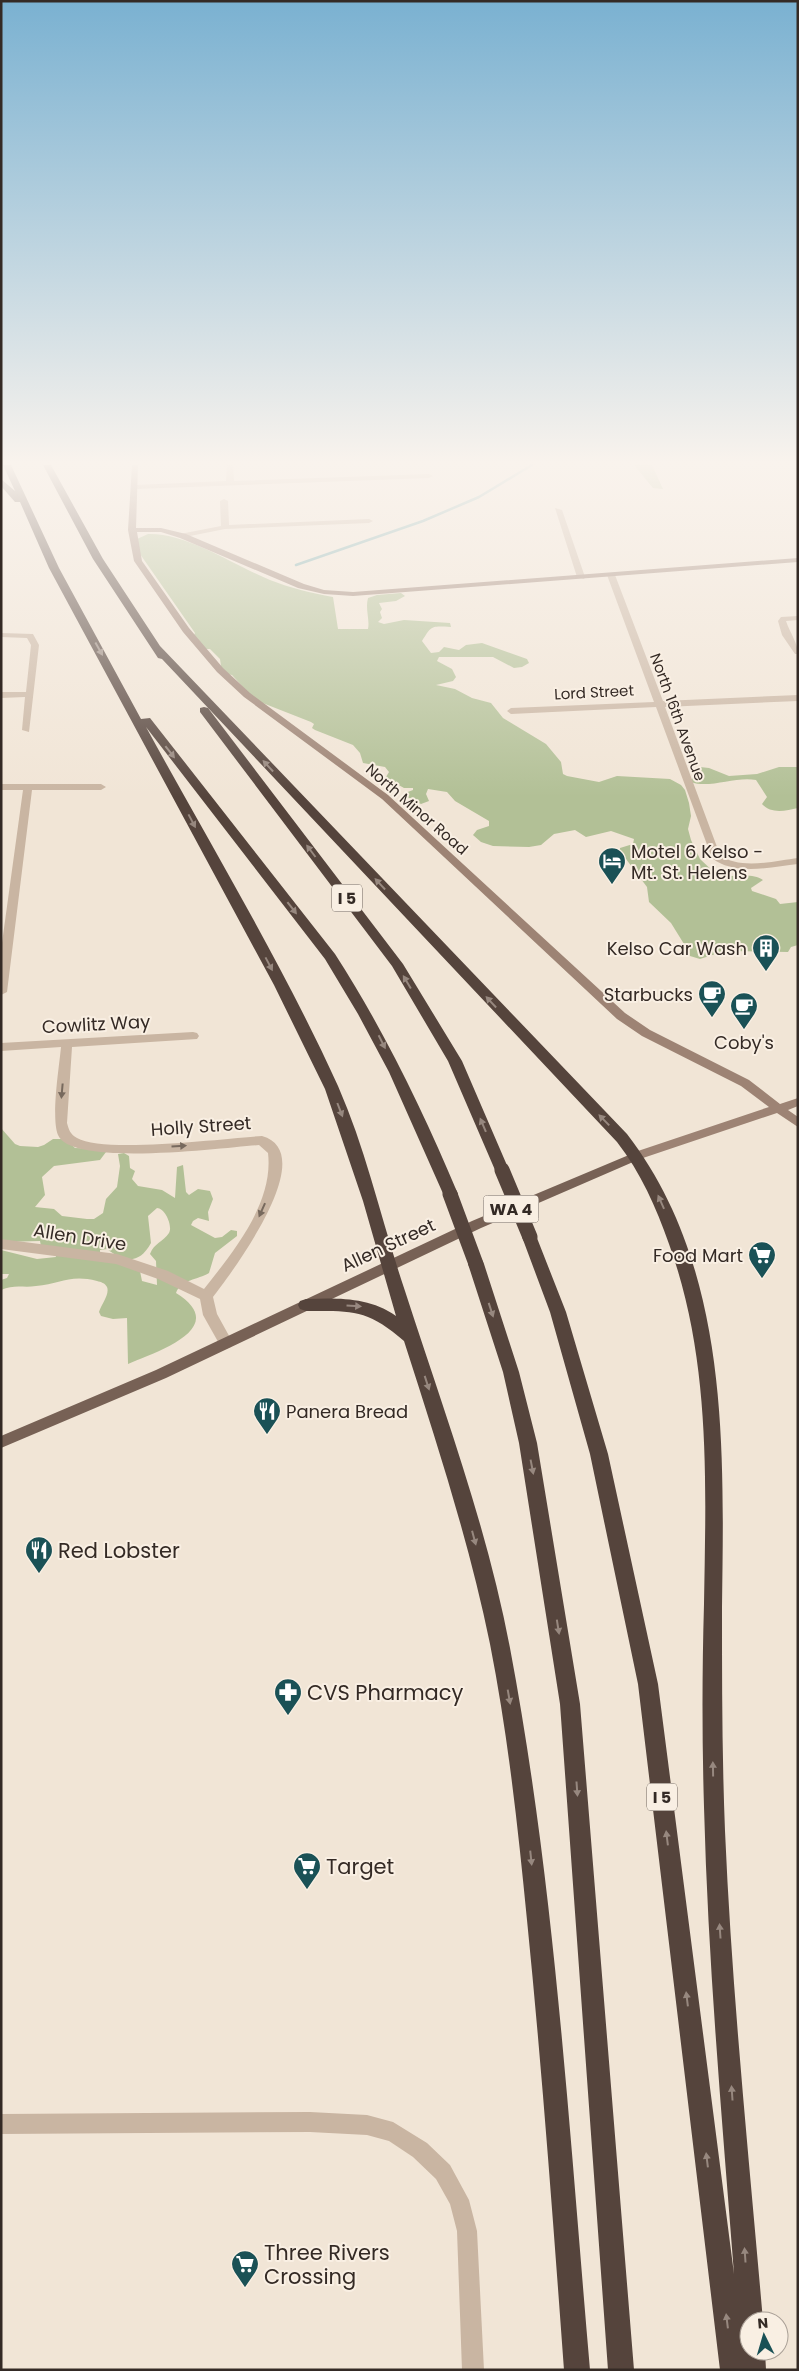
<svg xmlns="http://www.w3.org/2000/svg" width="799" height="2371" font-family="Poppins,sans-serif">
	<style>
		.green { fill: #b2c096; fill-rule: evenodd }
		.lines { fill: none; stroke-linecap: round; stroke-linejoin: round }
		.stream { stroke: #75acaf; stroke-width: 2.5 }
		.street { fill: #c9b5a2; fill-rule: evenodd }
		.secondary { fill: #9d8374; fill-rule: evenodd }
		.primary { fill: #776155; fill-rule: evenodd }
		.highway { fill: #55443c; fill-rule: evenodd }
		.highway-bridge { stroke: #55443c; stroke-width: 15 }
		.oneway { fill: #97887f }
		.oneway2 { fill: #77695d }
		.labels { text-anchor: middle; dominant-baseline: central; stroke-width: 4; stroke-linejoin: round; paint-order: stroke }
		.far-street-label { font-size: 15px; fill: #342a25; stroke: #f9efe3 }
		.shield { fill: #f9efe3; stroke: #6f655e; stroke-width: 1 }
		.shield-label { font-size: 16px; font-weight: bold; fill: #342a25 }
		.poi-label { font-size: 18px; fill: #342a25; stroke: #f9efe3; text-anchor: end }
		.street-label { font-size: 18px; fill: #342a25; stroke: #f9efe3 }
		.near-poi-label { font-size: 21px; fill: #342a25; stroke: #f9efe3; text-anchor: start }
	</style>
	<rect width="100%" height="100%" fill="#f1e5d6"/>
	<!-- green -->
	<path class="green" d="M 634,465 L 652,465 L 663,489 L 653,488 Z
		M 148,534 C 188,533 233,565 270,580 C 290,588 311,593 333,597 L 338,629 L 368,629 C 370,620 365,609 368,598 L 377,595 L 401,593 L 405,596 L 396,601 L 379,603 L 382,609 L 380,612 L 382,618 L 378,622 L 384,624 L 404,620 L 450,623 L 451,627 C 431,626 432,625 422,641 L 431,653 L 439,652 L 444,647 L 459,650 L 466,645 L 482,643 L 527,659 L 529,663 L 522,667 L 514,668 L 493,657 L 439,657 L 437,661 L 452,669 L 456,677 L 453,681 L 436,685 L 455,689 L 472,698 L 491,703 L 503,718 L 546,744 L 561,762 L 563,774 L 567,776 L 599,782 L 617,776 L 670,779 L 681,785 L 685,790 L 689,803 L 691,816 L 688,829 L 691,840 L 700,859 L 717,875 C 731,879 750,871 763,880 L 751,888 L 752,891 L 776,899 L 780,904 L 798,902 L 798,945 L 791,947 L 788,952 L 725,951 L 700,959 L 690,956 L 684,951 L 684,944 L 671,923 L 649,902 L 647,887 L 620,851 L 620,848 L 633,844 L 634,839 L 611,831 L 586,837 L 575,830 L 554,834 L 541,845 L 529,847 L 493,846 L 481,842 L 473,835 L 477,830 L 489,826 L 489,821 L 455,801 L 447,792 L 428,789 L 426,794 L 429,801 L 421,804 L 405,796 L 405,793 L 413,790 L 413,788 L 404,788 L 388,779 L 386,777 L 389,772 L 385,767 L 363,763 L 360,753 L 353,745 L 315,730 L 312,728 L 314,724 L 311,722 L 255,700 L 232,675 L 222,673 L 220,659 L 210,649 L 206,649 L 191,641 L 195,633 L 140,554 L 137,539 Z
		M 700,767 L 709,768 L 729,776 L 757,774 L 779,767 L 798,767 L 798,808 C 785,811 771,814 762,804 L 767,797 L 756,780 C 736,776 709,789 691,782 L 694,771 Z
		M 1,1128 L 15,1144 L 20,1146 L 38,1147 L 44,1145 L 53,1139 L 66,1139 L 75,1148 L 104,1149 L 106,1152 L 100,1160 L 54,1166 L 42,1177 L 45,1195 L 35,1207 L 54,1209 L 62,1216 L 87,1219 L 94,1219 L 103,1213 L 106,1199 L 117,1187 L 120,1166 L 118,1154 L 124,1153 L 129,1156 L 130,1168 L 135,1171 L 132,1179 L 138,1186 L 162,1190 L 175,1198 L 177,1167 L 183,1165 L 186,1192 L 189,1195 L 198,1189 L 210,1191 L 213,1199 L 208,1212 L 209,1221 L 198,1218 L 193,1221 L 191,1225 L 215,1238 L 222,1237 L 231,1230 L 237,1231 L 237,1236 L 215,1253 L 209,1273 C 198,1280 181,1279 176,1293 C 232,1328 156,1352 128,1364 L 127,1318 L 113,1319 L 101,1316 L 99,1312 C 101,1305 110,1294 107,1287 C 105,1283 101,1282 97,1281 C 70,1274 60,1284 36,1286 C 23,1288 14,1284 1,1290 L 1,1280 L 7,1278 L 9,1274 L 1,1274 L 1,1250 L 37,1259 L 56,1257 L 55,1252 L 41,1246 L 40,1241 L 1,1242 ZM 157,1208 C 165,1208 173,1226 169,1233 C 163,1242 154,1243 150,1254 L 156,1261 L 157,1285 L 142,1281 L 140,1271 L 100,1253 L 100,1250 L 107,1249 C 124,1262 139,1265 151,1243 L 148,1216 Z"/>
	<g class="lines">
		<!-- stream -->
		<path class="stream" d="M 296,565 L 423,521 L 479,497 L 532,465"/>
		<!-- street -->
		<path class="street" d="M 227,465 L 233,465 L 234,481 L 429,474 L 433,476 L 429,478 L 136,489 L 132,487 L 136,485 L 226,481 Z
			M 224,499 L 228,501 L 229,525 L 369,519 L 373,521 L 369,523 L 225,529 L 180,538 L 180,534 L 221,526 L 220,501 Z
			M 555,508 L 562,510 L 585,577 L 584,579 L 577,577 Z
			M 608,573 L 615,575 L 663,701 L 798,695 L 798,701 L 665,707 L 720,855 C 739,870 775,861 798,858 L 798,864 C 772,867 734,876 712,858 L 656,707 L 511,714 L 507,711 L 511,708 L 654,702 L 607,575 Z
			M 798,616 L 798,620 L 786,621 C 790,633 798,643 798,654 L 795,654 L 782,635 L 778,621 L 781,617 Z
			M 1,633 L 33,634 L 39,645 L 29,732 L 22,730 L 25,697 L 1,698 L 1,692 L 26,692 L 31,645 L 27,638 L 1,637 Z
			M 1,784 L 101,784 L 106,787 L 101,790 L 32,790 L 7,992 L 1,995 L 1,950 L 23,790 L 1,790 Z
			M 193,1032 L 197,1033 L 199,1036 L 197,1039 L 72,1047 L 67,1123 C 69,1130 70,1134 77,1138 C 104,1154 226,1138 262,1136 C 322,1153 232,1272 213,1297 L 217,1314 L 233,1343 L 231,1347 L 226,1349 L 221,1347 L 203,1315 L 200,1299 L 158,1279 L 116,1264 L 1,1249 L 1,1239 L 117,1254 L 168,1271 L 204,1289 C 233,1252 274,1203 268,1153 L 259,1145 C 227,1147 72,1168 58,1135 C 51,1118 59,1068 61,1047 L 1,1051 L 1,1043 Z
			M 310,2112 L 367,2115 L 393,2122 L 427,2143 L 450,2165 L 469,2200 L 477,2231 L 484,2370 L 462,2370 L 457,2231 L 450,2204 L 436,2179 L 413,2157 L 389,2141 L 367,2135 L 310,2132 L 1,2134 L 1,2114 Z"/>
		<!-- secondary -->
		<path class="secondary" d="M 132,465 L 138,465 L 136,528 L 161,528 L 186,534 L 304,584 L 324,590 L 353,592 L 798,558 L 798,562 L 353,596 L 324,594 L 298,588 L 180,538 L 161,532 L 137,532 L 142,561 L 189,628 L 223,668 L 250,693 L 388,795 L 625,1013 L 650,1030 L 749,1080 L 780,1104 L 798,1098 L 798,1106 L 788,1110 L 798,1117 L 798,1127 L 777,1113 L 640,1159 L 632,1159 L 630,1156 L 632,1153 L 769,1107 L 741,1086 L 642,1036 L 617,1019 L 382,799 L 244,697 L 217,672 L 183,632 L 134,561 L 128,530 Z"/>
		<!-- primary -->
		<path class="primary" d="M 636,1152 L 640,1153 L 642,1156 L 640,1159 L 481,1228 L 166,1378 L 1,1448 L 1,1436 L 156,1370 L 472,1221 Z"/>
		<!-- highway -->
		<path class="highway" d="M 3,465 L 11,465 L 59,568 L 141,719 L 150,718 L 335,954 C 384,1030 423,1111 458,1194 L 455,1198 L 445,1198 L 389,1072 L 358,1014 L 325,959 L 146,727 C 211,846 282,963 338,1086 C 367,1152 382,1223 405,1291 C 443,1409 487,1526 510,1648 C 555,1886 569,2129 590,2370 L 564,2370 C 553,2220 542,2069 527,1920 C 518,1828 508,1735 490,1644 C 469,1541 436,1441 404,1341 C 367,1309 353,1311 306,1311 L 300,1309 L 298,1305 L 300,1301 L 306,1299 C 338,1298 369,1297 396,1316 L 363,1201 L 325,1089 L 274,985 L 49,568 L 20,502 L 15,502 L 1,486 L 1,479 L 15,491 Z
			M 43,465 L 51,465 L 103,559 L 160,646 L 627,1134 C 730,1268 724,1447 722,1607 C 722,1681 722,1756 725,1831 C 732,1995 749,2158 763,2321 L 749,2321 L 749,2333 L 741,2329 L 742,2343 L 749,2339 L 749,2351 L 765,2351 L 766,2370 L 720,2370 L 638,1684 L 590,1454 L 550,1312 L 522,1237 L 525,1233 L 530,1231 L 535,1233 L 566,1312 L 608,1454 L 658,1684 L 734,2274 C 722,2118 708,1963 704,1807 C 702,1739 702,1672 704,1604 C 706,1483 711,1360 669,1244 C 656,1207 641,1173 617,1142 L 162,659 L 158,658 L 93,559 Z
			M 204,707 L 208,708 L 403,964 L 462,1061 L 509,1170 L 507,1174 L 497,1174 L 495,1170 L 448,1061 L 392,966 L 200,712 L 200,708 Z
			M 476,1258 L 482,1260 L 484,1264 L 519,1372 L 537,1443 L 580,1704 L 634,2370 L 608,2370 L 560,1704 L 519,1443 L 503,1372 L 468,1264 L 470,1260 Z"/>
		<!-- highway-bridge -->
		<path class="highway-bridge" d="M 502,1170 L 530,1237
			M 450,1194 L 476,1264"/>
	</g>
	<!-- one-way arrows -->
	<defs><path id="oneway-solid" d="M-6-.8H1V-3.2L6.5 0L1 3.2V.8H-6Z" transform="scale(1.25)"/></defs>
	<g class="oneway">
		<use href="#oneway-solid" transform="translate(99 649) rotate(61)"/>
		<use href="#oneway-solid" transform="translate(170 752) rotate(52)"/>
		<use href="#oneway-solid" transform="translate(268 766) rotate(-133)"/>
		<use href="#oneway-solid" transform="translate(192 821) rotate(62)"/>
		<use href="#oneway-solid" transform="translate(311 851) rotate(-127)"/>
		<use href="#oneway-solid" transform="translate(380 884) rotate(-133)"/>
		<use href="#oneway-solid" transform="translate(292 908) rotate(52)"/>
		<use href="#oneway-solid" transform="translate(269 964) rotate(62)"/>
		<use href="#oneway-solid" transform="translate(407 982) rotate(-121)"/>
		<use href="#oneway-solid" transform="translate(491 1002) rotate(-133)"/>
		<use href="#oneway-solid" transform="translate(382 1042) rotate(63)"/>
		<use href="#oneway-solid" transform="translate(340 1110) rotate(69)"/>
		<use href="#oneway-solid" transform="translate(604 1120) rotate(-134)"/>
		<use href="#oneway-solid" transform="translate(483 1125) rotate(-113)"/>
		<use href="#oneway-solid" transform="translate(661 1202) rotate(-114)"/>
		<use href="#oneway-solid" transform="translate(354 1306) rotate(4)"/>
		<use href="#oneway-solid" transform="translate(491 1310) rotate(72)"/>
		<use href="#oneway-solid" transform="translate(427 1383) rotate(72)"/>
		<use href="#oneway-solid" transform="translate(532 1467) rotate(79)"/>
		<use href="#oneway-solid" transform="translate(474 1538) rotate(75)"/>
		<use href="#oneway-solid" transform="translate(558 1627) rotate(81)"/>
		<use href="#oneway-solid" transform="translate(509 1697) rotate(80)"/>
		<use href="#oneway-solid" transform="translate(713 1769) rotate(-91)"/>
		<use href="#oneway-solid" transform="translate(577 1789) rotate(86)"/>
		<use href="#oneway-solid" transform="translate(667 1838) rotate(-97)"/>
		<use href="#oneway-solid" transform="translate(531 1858) rotate(84)"/>
		<use href="#oneway-solid" transform="translate(720 1931) rotate(-94)"/>
		<use href="#oneway-solid" transform="translate(687 1999) rotate(-97)"/>
		<use href="#oneway-solid" transform="translate(732 2093) rotate(-94)"/>
		<use href="#oneway-solid" transform="translate(707 2160) rotate(-97)"/>
		<use href="#oneway-solid" transform="translate(745 2255) rotate(-94)"/>
		<use href="#oneway-solid" transform="translate(727 2321) rotate(-97)"/>
	</g>
	<g class="oneway2">
		<use href="#oneway-solid" transform="translate(62 1091) rotate(95)"/>
		<use href="#oneway-solid" transform="translate(179 1146) rotate(-4)"/>
		<use href="#oneway-solid" transform="translate(262 1210) rotate(114)"/>
	</g>
	<!-- sky -->
	<linearGradient id="sky" x2="0" y2="1"><stop stop-color="#7ab1d1"/><stop offset="0.58" stop-color="#f9f3ed"/><stop offset="1" stop-color="#f9f3ed" stop-opacity="0"/></linearGradient>
	<rect width="799" height="797" fill="url(#sky)"/>
	<!-- icons -->
	<defs>
		<g id="hotel-pin" transform="scale(1.4375)"><path d="M0 17L-7.5 6A9.5 9.5 0 1 1 7.5 6Z" fill="#1a5156" stroke="#f9efe3"/><path d="M-6-4.5h1.5V1H6V5H4.5V3h-9V5H-6ZM-4 0a1.8 1.8 0 1 1 3.6 0ZM.5 0V-2.5h3Q6-2.5 6 0Z" fill="#fff"/></g>
		<g id="building-pin" transform="scale(1.4375)"><path d="M0 17L-7.5 6A9.5 9.5 0 1 1 7.5 6Z" fill="#1a5156" stroke="#f9efe3"/><path d="M-4-6H4V6H1V3H-1V6H-4ZM-2.5-4.3h1.7v1.8h-1.7ZM.8-4.3h1.7v1.8H.8ZM-2.5-1h1.7V.8h-1.7ZM.8-1h1.7V.8H.8Z" fill="#fff"/></g>
		<g id="cafe-pin" transform="scale(1.4375)"><path d="M0 17L-7.5 6A9.5 9.5 0 1 1 7.5 6Z" fill="#1a5156" stroke="#f9efe3"/><path d="M-5.5-4.5H6V0H3Q3 3.5 0 3.5H-2.5Q-5.5 3.5-5.5 0ZM3-3.2v2h1.7v-2ZM-6 4.5H4V6H-6Z" fill="#fff"/></g>
		<g id="supermarket-pin" transform="scale(1.4375)"><path d="M0 17L-7.5 6A9.5 9.5 0 1 1 7.5 6Z" fill="#1a5156" stroke="#f9efe3"/><path d="M-6-5.5h2.5l.6 2H6L4.5 2H-2.5L-4.4-4H-6ZM-1.5 3.2a1.3 1.3 0 1 0 .1 0ZM3 3.2a1.3 1.3 0 1 0 .1 0Z" fill="#fff"/></g>
		<g id="restaurant-pin" transform="scale(1.4375)"><path d="M0 17L-7.5 6A9.5 9.5 0 1 1 7.5 6Z" fill="#1a5156" stroke="#f9efe3"/><path d="M-5-6h1v4h1v-4h1v4h1v-4h1v5L-1.5 .5V6h-2V.5L-5-1ZM5-6V6H3V1.5H1.5Q1.5-4 5-6Z" fill="#fff"/></g>
		<g id="pharmacy-pin" transform="scale(1.4375)"><path d="M0 17L-7.5 6A9.5 9.5 0 1 1 7.5 6Z" fill="#1a5156" stroke="#f9efe3"/><path d="M-2-6h4v4h4v4h-4v4h-4v-4h-4v-4h4Z" fill="#fff"/></g>
	</defs>
	<g fill-rule="evenodd">
		<use href="#hotel-pin" x="612" y="861"/>
		<use href="#building-pin" x="766" y="948"/>
		<use href="#cafe-pin" x="712" y="994"/>
		<use href="#cafe-pin" x="744" y="1006"/>
		<use href="#supermarket-pin" x="762" y="1255"/>
		<use href="#restaurant-pin" x="267" y="1411"/>
		<use href="#restaurant-pin" x="39" y="1550"/>
		<use href="#pharmacy-pin" x="288" y="1692"/>
		<use href="#supermarket-pin" x="307" y="1866"/>
		<use href="#supermarket-pin" x="245" y="2264"/>
	</g>
	<g class="labels">
		<!-- far-street labels -->
		<g class="far-street-label">
			<text transform="translate(594 692) rotate(-3)">Lord Street</text>
			<text transform="translate(678 717) rotate(70)">North 16th Avenue</text>
			<text transform="translate(417 809) rotate(41)">North Minor Road</text>
		</g>
		<!-- shield labels -->
		<g class="shield">
			<rect x="332" y="884.5" width="30" height="27" rx="4"/>
			<rect x="483.5" y="1195.5" width="55" height="27" rx="4"/>
			<rect x="647" y="1783.5" width="30" height="27" rx="4"/>
		</g>
		<g class="shield-label">
			<text x="347" y="898">I 5</text>
			<text x="511" y="1209">WA 4</text>
			<text x="662" y="1797">I 5</text>
		</g>
		<!-- poi labels -->
		<g class="poi-label">
			<text x="631" y="851" text-anchor="start">Motel 6 Kelso -<tspan x="631" dy="21">Mt. St. Helens</tspan></text>
			<text x="747" y="948">Kelso Car Wash</text>
			<text x="693" y="994">Starbucks</text>
			<text x="744" y="1042" text-anchor="middle">Coby's</text>
			<text x="743" y="1255">Food Mart</text>
			<text x="286" y="1411" text-anchor="start">Panera Bread</text>
		</g>
		<!-- street labels -->
		<g class="street-label">
			<text transform="translate(96 1024) rotate(-3)">Cowlitz Way</text>
			<text transform="translate(201 1126) rotate(-4)">Holly Street</text>
			<text transform="translate(80 1237) rotate(9)">Allen Drive</text>
			<text transform="translate(388 1245) rotate(-25)">Allen Street</text>
		</g>
		<!-- near-poi labels -->
		<g class="near-poi-label">
			<text x="58" y="1550">Red Lobster</text>
			<text x="307" y="1692">CVS Pharmacy</text>
			<text x="326" y="1866">Target</text>
			<text x="264" y="2252">Three Rivers<tspan x="264" dy="24">Crossing</tspan></text>
		</g>
	</g>
	<!-- border -->
	<rect width="799" height="2371" fill="none" stroke="#342a25" stroke-width="5"/>
	<!-- north arrow -->
	<g transform="translate(764 2336) rotate(355)"><circle r="24" fill="#f9efe3" stroke="#aaa097"/>
	<path d="M0-4L9 19L0 12L-9 19Z" fill="#1a5156"/>
	<text y="-8" font-size="14" font-weight="bold" text-anchor="middle" fill="#342a25">N</text>
	</g>
</svg>
